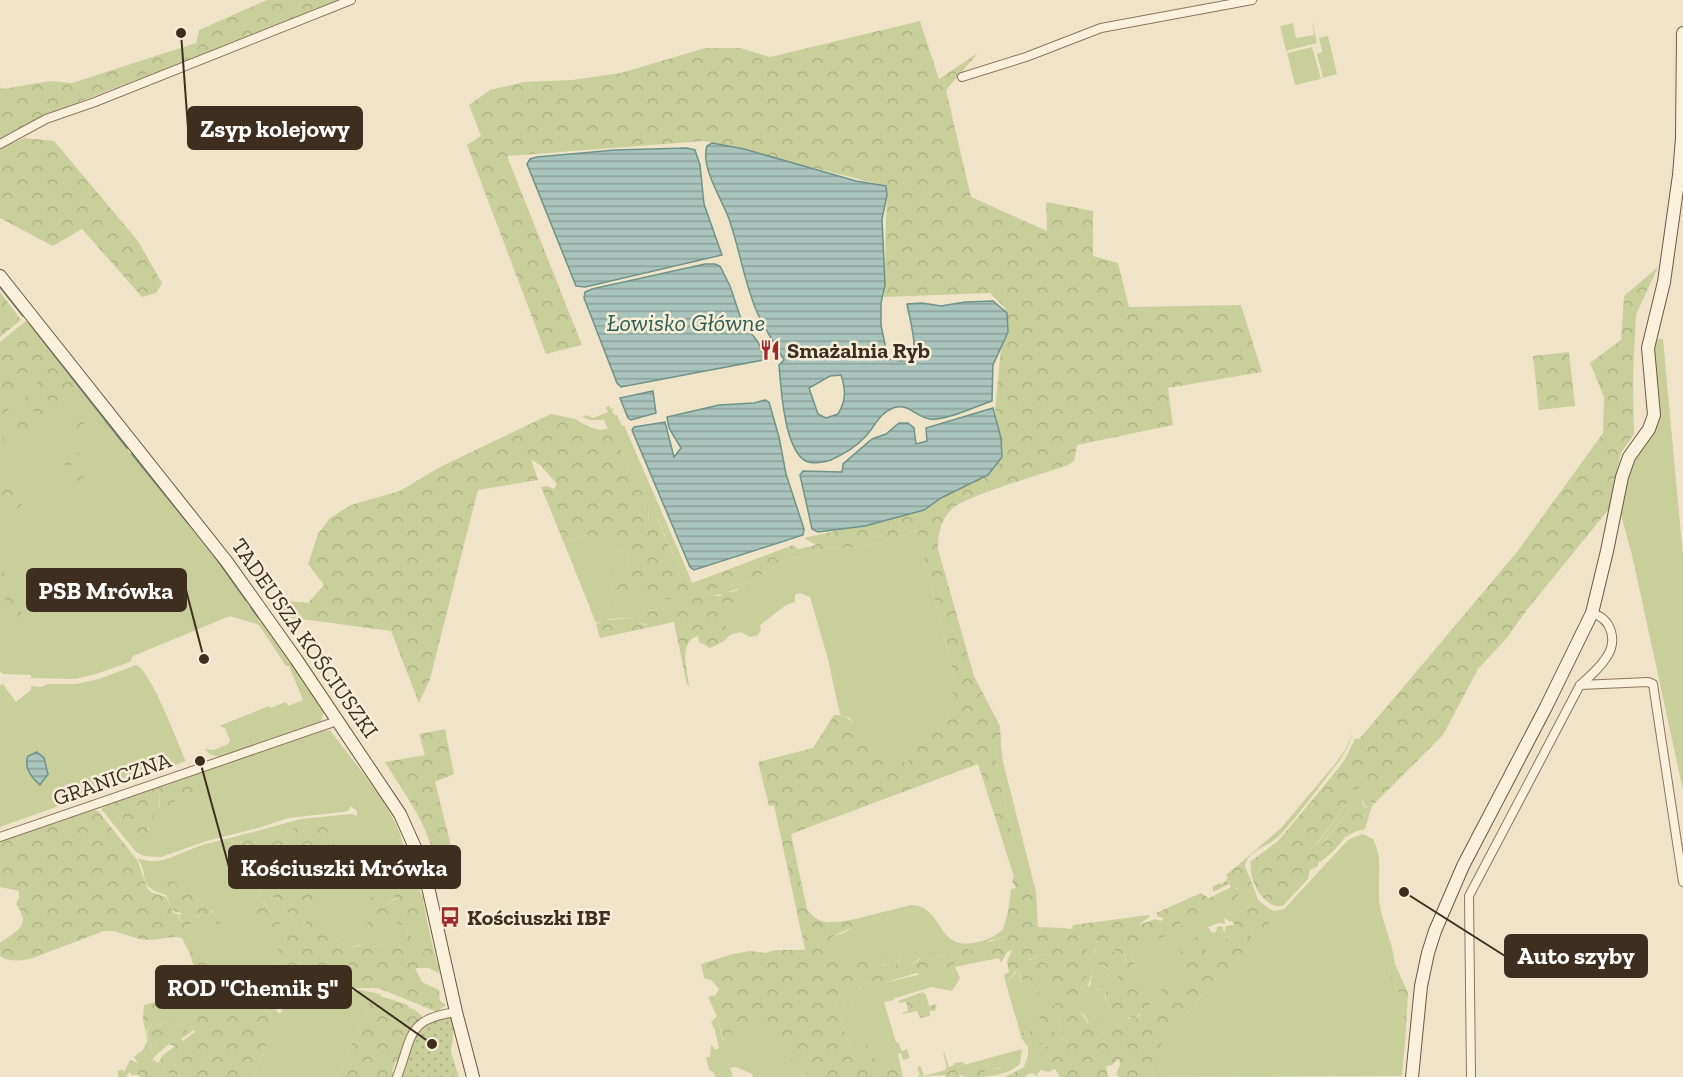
<svg xmlns="http://www.w3.org/2000/svg" width="1683" height="1077" font-family="'Zilla Slab',serif">
	<style>
		.green { fill: #c9cf9b; fill-rule: evenodd }
		.forest { fill: url(#forest-crowns) }
		.garden { fill: url(#garden-dots) }
		.water { fill: url(#water-rules); stroke: #6f938a; stroke-width: 1.5; fill-rule: evenodd }
		.lines { fill: none; stroke-linecap: round; stroke-linejoin: round }
		.stream { stroke: #6f938a; stroke-width: 2 }
		.street-casing { stroke: #8d765c; stroke-width: 10 }
		.secondary-casing { stroke: #6f573f; stroke-width: 14 }
		.street { stroke: #faf1dc; stroke-width: 8 }
		.secondary { stroke: #faf1dc; stroke-width: 12 }
		.labels { text-anchor: middle; dominant-baseline: central; stroke-width: 5; stroke-linejoin: round; paint-order: stroke }
		.poi-label { font-size: 22px; font-weight: bold; fill: #3d2e20; stroke: #f7eed8; text-anchor: start }
		.street-label { font-size: 22px; fill: #3d2e20; stroke: #f7eed8 }
		.water-label { font-size: 24px; font-style: italic; fill: #2f5d5a; stroke: #f7eed8 }
		.leader { fill: none; stroke: #3d2e20; stroke-width: 2 }
		.callout-dot { fill: #3d2e20; stroke: #f7eed8; stroke-width: 2 }
		.callout { fill: #3d2e20; stroke: #3d2e20; stroke-width: 2 }
		.callout-label { font-size: 24px; text-anchor: middle; font-weight: bold; fill: #fff }
	</style>
	<defs>
		<pattern id="forest-crowns" width="20" height="18" patternUnits="userSpaceOnUse" patternTransform="scale(1.5)"><rect width="20" height="18" fill="#c9cf9b"/><path d="M2 6a3 3 0 1 1 6 0M12 15a3 3 0 1 1 6 0" fill="none" stroke="#aeb285"/></pattern>
		<pattern id="garden-dots" width="8" height="8" patternUnits="userSpaceOnUse" patternTransform="scale(1.5)"><rect width="8" height="8" fill="#c9cf9b"/><path d="M2 2h.1M6 6h.1" fill="none" stroke="#aeb285" stroke-width="1.8" stroke-linecap="round"/></pattern>
		<pattern id="water-rules" width="6" height="5" patternUnits="userSpaceOnUse" patternTransform="scale(1.5)"><rect width="6" height="5" fill="#a9c4bc"/><path d="M0 2.5h6" fill="none" stroke="#8ba098"/></pattern>
	</defs>
	<rect width="100%" height="100%" fill="#f0e4c8"/>
	<!-- green -->
	<path class="green" d="M 1312,20 L 1317,43 L 1286,51 L 1280,26 L 1293,23 L 1296,38 L 1314,35 Z
		M 1328,36 L 1337,74 L 1323,78 L 1317,54 L 1322,52 L 1319,38 Z
		M 1312,47 L 1321,79 L 1295,85 L 1287,53 Z
		M 26,321 L 29,321 L 131,448 L 128,453 L 133,451 L 265,621 L 257,621 L 264,623 L 325,709 L 321,722 L 218,757 L 208,753 L 205,749 L 214,750 L 228,744 L 230,741 L 225,728 L 219,726 L 269,706 L 270,708 L 286,702 L 288,706 L 303,700 L 289,666 L 286,666 L 259,625 L 230,616 L 133,656 L 130,662 L 96,674 L 75,679 L 31,678 L 31,675 L 2,674 L 0,671 L 0,342 Z
		M 1655,339 L 1663,339 L 1683,556 L 1683,790 L 1632,555 L 1621,515 L 1629,471 L 1639,451 L 1656,427 L 1659,408 L 1653,359 Z
		M 609,406 L 611,409 L 614,408 L 612,411 L 614,415 L 617,415 L 622,426 L 624,425 L 689,575 L 681,580 L 678,566 L 657,518 L 652,523 L 649,522 L 648,502 L 628,467 L 613,429 L 608,429 L 604,420 L 590,420 L 582,417 L 587,415 L 593,418 L 608,412 L 606,407 Z
		M 917,530 L 954,676 L 950,688 L 959,704 L 957,710 L 916,750 L 909,767 L 896,771 L 880,747 L 854,725 L 850,718 L 840,715 L 828,659 L 810,597 L 799,593 L 795,595 L 795,602 L 786,605 L 760,625 L 761,630 L 758,635 L 750,637 L 741,632 L 730,635 L 724,641 L 721,622 L 722,603 L 727,601 L 734,605 L 738,589 L 714,596 L 710,592 L 705,593 L 705,597 L 703,598 L 701,595 C 690,598 680,603 669,607 C 661,610 652,609 644,612 L 648,624 L 636,623 L 633,619 C 623,617 605,619 596,623 L 564,543 L 577,537 L 591,535 L 604,540 L 627,557 L 629,563 L 627,569 L 611,583 L 616,604 L 628,597 L 644,593 L 714,589 L 748,583 L 787,559 L 803,556 L 823,549 L 823,547 C 855,551 888,542 917,530 Z
		M 136,665 C 151,670 178,744 186,761 L 0,827 L 0,685 L 3,684 L 16,702 L 31,690 L 31,686 L 41,687 L 48,684 L 76,684 L 99,679 Z
		M 330,730 C 346,753 415,831 402,858 C 398,865 388,873 382,879 L 388,880 L 392,889 L 399,897 L 387,903 L 375,892 L 406,919 L 426,916 L 432,943 L 426,944 L 424,954 L 414,947 L 410,948 L 407,928 L 406,940 L 371,947 L 357,945 L 352,948 C 344,941 333,940 324,934 L 321,919 L 316,915 C 316,911 315,904 316,899 C 318,888 324,881 317,869 L 333,844 L 331,840 L 331,828 L 325,824 L 272,843 L 258,840 L 253,832 L 301,819 L 351,814 L 357,816 L 357,811 L 351,806 L 348,811 L 343,812 L 288,818 L 258,828 L 207,841 L 161,857 L 144,856 L 136,852 L 102,810 L 102,803 L 122,810 L 123,819 L 137,821 L 149,830 L 149,799 L 155,790 L 159,790 L 159,804 L 161,812 L 169,803 L 191,796 L 178,777 L 315,732 Z
		M 1353,732 C 1350,742 1346,751 1340,760 C 1320,785 1301,813 1279,836 C 1268,847 1248,850 1245,866 L 1243,861 L 1281,828 L 1335,764 L 1345,750 Z
		M 1001,744 L 1003,762 L 1036,892 L 1028,888 L 1018,875 L 1014,877 L 1003,842 L 1014,842 L 996,764 L 995,749 Z
		M 1365,772 L 1372,806 L 1365,829 L 1354,832 L 1345,838 L 1352,826 L 1357,824 L 1369,809 C 1362,804 1362,801 1363,793 L 1303,867 L 1316,846 L 1347,803 L 1352,790 Z
		M 1363,834 L 1373,839 C 1383,857 1378,875 1379,895 C 1379,918 1393,940 1395,964 L 1391,966 L 1388,973 L 1403,1000 L 1402,1030 L 1406,1031 L 1402,1076 L 1154,1077 L 1153,1065 L 1149,1047 L 1169,1023 L 1179,1019 L 1193,1009 L 1202,995 L 1210,992 L 1217,977 L 1228,965 L 1235,963 L 1251,941 C 1250,928 1266,922 1276,915 L 1268,909 L 1180,998 L 1086,1049 L 1024,1067 L 1028,1055 L 1028,1047 L 1022,1039 L 1006,984 L 1016,972 L 1017,968 L 1021,981 L 1024,981 L 1029,974 L 1034,982 L 1027,995 L 1041,998 L 1035,987 L 1034,963 L 1027,961 L 1042,955 L 1054,956 L 1052,986 L 1067,995 L 1076,995 L 1086,999 L 1089,993 L 1087,990 L 1085,992 C 1079,986 1078,966 1079,958 C 1079,949 1088,943 1088,934 L 1100,932 L 1103,934 L 1095,941 L 1112,943 L 1115,953 L 1094,949 L 1094,955 L 1090,957 L 1092,966 L 1103,965 L 1107,969 L 1119,955 L 1124,953 L 1127,966 L 1118,983 L 1111,986 L 1105,977 L 1106,976 L 1094,970 L 1088,986 L 1095,990 L 1107,989 C 1100,1009 1114,1005 1119,1021 L 1139,1016 L 1142,1010 L 1132,980 L 1135,977 L 1135,966 L 1131,957 L 1149,933 L 1186,930 L 1185,925 L 1176,928 L 1186,918 L 1219,902 L 1225,905 L 1230,916 L 1231,906 L 1238,900 L 1236,898 L 1238,887 L 1242,888 L 1243,892 L 1247,892 L 1254,888 L 1258,900 L 1240,912 L 1239,919 L 1231,920 L 1231,922 L 1224,918 L 1225,924 L 1219,923 L 1208,927 L 1211,932 L 1215,933 L 1218,926 L 1223,927 L 1224,933 L 1226,926 L 1234,925 L 1235,927 L 1228,938 L 1214,951 L 1265,906 L 1274,911 L 1284,909 L 1347,841 L 1352,838 ZM 1069,1005 L 1084,1015 L 1098,1036 L 1116,1029 L 1114,1024 L 1122,1027 L 1127,1024 L 1104,1037 L 1032,1053 L 1035,1050 L 1066,1042 L 1065,1038 L 1061,1039 L 1062,1031 L 1058,1020 L 1054,1020 L 1054,1038 L 1030,1041 L 1024,1033 L 1027,1037 L 1030,1036 L 1032,1026 L 1043,1022 L 1045,1009 L 1056,1012 Z
		M 229,838 C 240,850 245,862 245,878 L 253,868 L 260,894 L 249,905 L 263,922 L 280,925 L 263,901 L 273,897 L 284,901 L 282,910 L 307,921 L 306,934 L 303,924 L 287,928 L 292,935 L 280,946 L 276,956 L 292,948 L 293,957 L 245,979 L 241,977 L 234,981 L 233,987 L 235,986 L 235,989 L 230,995 L 227,1004 L 205,1010 L 195,1000 L 194,990 L 185,1000 L 190,1000 L 182,1026 L 178,1027 L 186,1033 L 187,1030 L 191,1027 L 194,1030 L 181,1039 L 170,1031 L 158,1029 L 157,1026 L 163,1023 L 168,1009 L 155,1002 L 184,992 L 197,984 L 198,987 L 213,986 L 210,965 L 207,965 L 193,952 L 189,952 L 182,938 L 174,937 L 192,923 L 188,919 L 181,921 L 179,916 L 173,917 L 174,913 L 181,915 L 180,905 L 183,905 L 188,915 L 191,913 L 196,917 L 202,914 L 210,919 L 222,919 L 197,899 L 182,881 L 176,886 L 157,884 L 161,889 L 177,892 L 178,894 L 174,895 L 176,905 L 171,907 L 166,895 C 136,886 150,880 138,858 C 161,867 176,854 197,847 C 207,843 218,841 229,838 Z
		M 911,905 C 945,906 935,953 978,942 C 988,940 996,936 1003,929 L 1007,936 L 988,941 L 988,951 L 969,952 L 967,946 L 943,956 L 919,959 L 910,965 L 899,956 L 900,961 L 893,969 L 881,963 L 833,957 L 829,938 L 843,933 L 854,926 L 851,920 Z
		M 953,952 L 961,954 L 962,960 L 974,963 L 955,967 L 960,978 L 952,991 L 932,987 L 895,998 L 894,1000 L 884,1002 L 896,1042 L 898,1042 L 902,1051 L 907,1049 L 910,1058 L 903,1060 L 901,1053 L 898,1054 L 903,1077 L 899,1077 L 897,1069 C 880,1071 873,1058 867,1044 L 860,1062 L 845,1035 L 844,1022 L 834,1004 L 851,1003 L 854,987 L 859,990 L 863,984 L 879,980 L 883,983 L 926,973 L 956,960 L 949,958 Z
		M 268,989 L 275,991 L 269,996 L 268,1001 L 265,999 L 280,1014 L 287,995 L 284,993 L 279,997 L 274,1006 L 271,1002 L 274,995 L 280,992 L 324,993 L 362,990 L 383,995 L 372,996 L 337,1077 L 253,1077 L 275,1026 L 271,1020 L 271,1014 L 269,1011 L 266,1013 L 264,1010 L 253,1007 L 260,1004 L 250,997 L 255,995 L 257,992 L 259,993 L 256,990 Z
		M 759,996 L 779,1040 L 792,1055 L 791,1058 L 795,1073 L 801,1065 L 803,1056 L 808,1063 L 809,1071 L 805,1073 L 809,1077 L 753,1077 L 752,1074 L 736,1067 L 730,1068 L 733,1077 L 716,1077 L 713,1072 L 709,1070 L 706,1057 L 710,1057 L 711,1045 L 716,1050 L 719,1048 L 715,1030 L 711,1022 L 717,1016 L 723,1041 Z
		M 143,1019 L 152,1025 L 146,1031 L 147,1039 L 158,1037 L 156,1046 L 150,1044 L 154,1058 L 152,1061 L 155,1060 L 157,1063 L 160,1061 L 165,1069 L 168,1068 L 179,1077 L 150,1077 L 150,1073 L 157,1070 L 147,1064 L 147,1060 L 151,1060 L 146,1050 L 143,1050 L 147,1041 Z
		M 1022,1049 L 1020,1064 C 1006,1077 984,1077 965,1077 L 967,1074 L 1001,1068 L 997,1064 L 969,1068 L 947,1074 L 947,1077 L 944,1075 L 918,1077 L 920,1074 L 917,1069 L 920,1065 L 924,1076 Z"/>
	<!-- forest -->
	<path class="forest" d="M 267,0 L 345,0 L 42,116 L 0,138 L 0,87 L 3,89 L 50,81 L 72,83 L 196,43 L 199,30 Z
		M 920,21 L 939,79 L 978,53 L 946,90 L 971,197 L 1047,231 L 1046,202 L 1093,211 L 1093,256 L 1118,263 L 1129,307 L 1241,305 L 1262,372 L 1168,388 L 1173,425 L 1077,445 L 1074,461 L 1068,465 C 1044,474 966,495 951,510 C 940,521 938,535 938,549 L 974,676 L 1000,726 L 1001,744 L 995,749 L 996,764 L 1014,842 L 1011,846 L 1007,842 L 1003,842 L 978,764 L 791,834 L 807,909 C 818,926 833,923 851,920 L 854,926 L 830,938 L 835,944 L 833,956 L 851,958 L 892,952 L 895,956 L 894,962 L 882,964 L 893,969 L 900,961 L 899,955 L 904,954 L 906,960 L 911,965 L 925,956 L 931,957 L 933,952 L 938,957 L 943,956 L 947,948 L 967,946 L 969,951 L 975,949 L 981,951 L 988,951 L 988,942 L 1007,936 L 1003,929 L 1008,912 L 1011,889 L 1016,888 L 1012,881 L 1014,877 L 1018,875 L 1025,877 L 1029,883 L 1028,888 L 1036,892 L 1038,927 C 1050,928 1062,927 1072,929 L 1073,925 L 1149,915 L 1149,917 L 1139,925 L 1155,919 L 1161,921 L 1164,918 L 1158,917 L 1156,913 L 1201,893 L 1209,898 L 1231,887 L 1229,884 L 1213,892 L 1213,886 L 1223,883 L 1228,878 L 1226,875 L 1243,861 L 1254,888 L 1248,892 L 1248,897 L 1242,898 L 1242,889 L 1238,887 L 1236,889 L 1241,892 L 1236,898 L 1239,900 L 1231,906 L 1235,913 L 1230,916 L 1225,905 L 1221,905 L 1219,902 L 1218,905 L 1212,905 L 1211,909 L 1192,919 L 1186,918 L 1177,927 L 1185,925 L 1187,930 L 1143,942 L 1140,950 L 1131,957 L 1135,966 L 1135,977 L 1133,980 C 1145,986 1150,990 1150,1004 L 1135,1018 L 1129,1017 L 1125,1024 L 1119,1021 C 1114,1005 1101,1010 1107,989 L 1089,990 L 1094,969 L 1111,973 L 1111,976 L 1105,977 L 1110,980 L 1111,986 L 1118,983 L 1120,979 L 1117,975 L 1117,965 L 1127,965 L 1124,953 L 1119,955 L 1118,961 L 1113,962 L 1116,970 L 1111,971 L 1103,965 L 1092,966 L 1090,957 L 1094,955 L 1096,946 L 1100,950 L 1103,945 L 1110,944 L 1111,952 L 1115,952 L 1112,944 L 1095,941 L 1096,937 L 1102,934 L 1100,932 L 1088,934 L 1091,941 L 1084,946 L 1087,948 L 1086,955 L 1079,957 L 1080,970 L 1083,969 L 1089,975 L 1083,979 L 1085,984 L 1081,987 L 1085,992 L 1087,990 L 1089,993 L 1086,999 L 1082,1000 L 1076,995 L 1067,995 L 1067,1002 L 1064,1004 C 1075,1005 1083,1014 1088,1023 L 1096,1020 L 1100,1022 L 1101,1026 L 1095,1029 L 1098,1035 L 1104,1034 L 1104,1026 L 1112,1026 L 1114,1030 L 1114,1023 L 1122,1027 C 1134,1021 1145,1014 1158,1007 L 1158,1004 L 1156,1001 L 1162,997 L 1165,1000 L 1169,999 L 1168,996 L 1164,997 L 1161,989 L 1154,988 L 1155,979 L 1159,978 L 1164,981 L 1166,980 L 1170,985 L 1173,981 L 1176,983 L 1174,996 L 1179,992 L 1179,987 L 1192,978 L 1198,971 L 1192,969 L 1191,974 L 1186,977 L 1183,975 L 1188,971 L 1184,968 L 1184,962 L 1189,961 L 1207,967 L 1214,961 L 1218,943 L 1229,938 L 1232,927 L 1235,926 L 1231,920 L 1239,918 L 1240,912 L 1258,900 L 1276,914 L 1261,932 L 1254,930 L 1251,936 L 1251,941 L 1235,963 L 1228,965 L 1227,973 L 1217,977 L 1210,993 L 1202,995 L 1193,1009 L 1179,1019 L 1169,1023 L 1160,1035 L 1163,1043 L 1157,1049 L 1150,1048 L 1155,1053 L 1157,1060 L 1153,1065 L 1154,1077 L 1119,1077 L 1116,1074 L 1120,1065 L 1119,1059 L 1112,1065 L 1106,1066 L 1108,1077 L 1060,1077 L 1055,1069 L 1048,1072 L 1041,1070 L 1037,1074 L 1038,1077 L 1032,1073 L 1026,1075 L 1025,1077 L 1005,1077 L 1024,1067 L 1026,1063 L 1050,1058 L 1054,1055 L 1059,1056 L 1065,1051 L 1031,1055 L 1035,1050 L 1066,1041 L 1065,1038 L 1061,1039 L 1062,1030 L 1058,1020 L 1054,1021 L 1054,1041 L 1034,1046 L 1030,1042 L 1030,1047 L 1020,1033 L 1024,1033 L 1027,1037 L 1029,1036 L 1032,1026 L 1042,1022 L 1037,1014 L 1044,1012 L 1043,1005 L 1048,1001 L 1053,1004 L 1056,1012 L 1062,1005 L 1058,1007 L 1054,1003 L 1055,987 L 1052,986 L 1053,956 L 1042,955 L 1028,960 L 1034,963 L 1041,960 L 1049,966 L 1047,975 L 1042,979 L 1045,987 L 1035,988 L 1042,998 L 1028,999 L 1027,995 L 1029,988 L 1033,985 L 1029,974 L 1029,981 L 1018,980 L 1021,978 L 1017,969 L 1006,984 L 1004,975 L 1009,972 L 1007,962 L 1012,950 L 1007,952 L 1001,963 L 999,958 L 974,963 L 962,960 L 961,954 L 954,955 L 952,953 L 950,958 L 956,960 L 948,970 L 939,967 L 934,974 L 926,973 L 925,978 L 917,973 L 883,983 L 879,980 L 863,984 L 859,990 L 854,988 L 851,1003 L 834,1004 L 844,1022 L 845,1035 L 860,1061 L 867,1043 C 873,1058 880,1071 898,1068 L 899,1077 L 809,1077 L 805,1073 L 809,1071 L 804,1058 L 805,1064 L 801,1065 L 794,1074 L 791,1058 L 792,1055 L 787,1049 L 782,1049 L 779,1040 L 766,1032 L 768,1025 C 746,1021 737,1025 724,1042 L 717,1016 L 708,997 L 716,995 L 719,989 L 711,980 L 704,978 L 701,964 L 733,954 L 750,951 L 765,953 L 776,950 L 805,950 L 774,805 L 769,806 L 758,762 L 813,748 L 834,715 C 848,714 850,721 859,729 L 862,725 L 871,730 L 870,737 L 880,747 L 897,771 L 903,761 L 909,766 L 909,756 L 916,750 C 916,736 929,720 941,714 L 949,718 C 961,704 958,704 950,688 L 954,676 L 917,530 C 888,542 855,551 823,547 L 823,549 L 803,556 L 787,559 L 748,583 L 714,589 L 678,599 L 651,599 L 644,593 L 628,597 L 624,602 L 616,604 L 611,583 L 606,578 L 627,569 C 628,565 630,564 628,559 C 625,553 599,537 592,536 C 582,534 572,539 564,543 L 541,487 L 547,486 L 554,489 L 557,484 L 541,466 L 531,459 L 538,480 L 478,490 L 430,679 L 419,703 L 391,631 L 286,617 L 277,606 L 286,601 L 308,603 L 324,585 L 308,564 L 318,534 L 330,518 L 351,505 L 400,491 L 440,467 L 551,414 L 575,419 L 589,427 L 600,430 L 613,428 L 628,467 L 648,502 L 649,522 L 652,523 L 656,517 L 678,566 L 681,580 L 689,575 L 692,583 L 793,545 L 798,549 L 816,545 L 804,538 L 858,526 L 1000,438 L 995,409 L 1005,308 L 990,293 L 884,297 L 887,186 L 704,141 L 507,156 L 582,345 L 546,354 L 467,145 L 481,136 L 469,105 L 490,90 L 524,82 L 572,80 L 621,73 L 705,48 L 740,48 L 770,57 Z
		M 24,138 L 54,141 L 138,241 L 162,283 L 156,293 L 142,297 L 82,229 L 53,246 L 0,218 L 0,149 Z
		M 1658,267 L 1636,315 L 1633,374 L 1634,434 L 1621,453 L 1609,509 L 1526,611 L 1506,639 L 1478,669 L 1443,735 L 1372,806 L 1365,772 L 1359,781 L 1358,791 L 1352,790 L 1347,803 L 1316,845 L 1323,843 L 1363,793 L 1366,795 L 1362,802 L 1364,806 L 1369,809 L 1357,824 L 1358,828 L 1354,831 L 1352,826 C 1344,840 1332,855 1318,863 L 1318,866 L 1310,870 L 1308,879 L 1283,906 C 1264,910 1247,878 1251,861 L 1278,841 L 1328,781 L 1344,761 L 1355,739 L 1359,739 L 1373,723 L 1517,552 L 1603,433 L 1604,397 L 1590,363 L 1621,340 L 1624,296 Z
		M 0,292 L 21,320 L 0,337 Z
		M 27,327 L 53,359 L 56,371 L 62,371 L 83,397 L 70,388 L 64,407 L 61,405 L 53,412 L 47,411 L 47,415 L 40,414 L 37,418 L 36,412 L 25,409 L 24,397 L 35,396 L 39,392 L 36,375 L 29,372 L 25,373 L 30,376 L 25,376 L 22,379 L 31,383 L 26,386 L 21,387 L 23,390 L 19,394 L 14,392 L 15,397 L 8,405 L 9,413 L 15,417 L 23,410 L 27,411 L 29,415 L 28,422 L 33,428 L 31,432 L 25,430 L 21,433 L 8,431 L 4,438 L 7,443 L 5,445 L 8,447 L 8,454 L 12,454 L 13,463 L 9,461 L 7,455 L 1,451 L 3,449 L 0,445 L 0,354 L 1,348 L 5,349 L 8,355 L 15,347 L 8,347 L 9,342 L 18,340 L 27,333 L 23,330 Z
		M 1569,352 L 1575,406 L 1539,410 L 1533,356 Z
		M 81,418 L 84,422 L 84,435 L 86,436 L 78,452 L 87,462 L 86,468 L 91,470 L 82,478 L 86,485 L 78,497 L 74,497 L 78,482 L 74,467 L 84,471 L 83,465 L 80,464 L 79,466 L 75,464 L 68,466 L 71,482 L 74,485 L 65,484 L 63,474 L 57,475 L 53,471 L 57,468 L 66,468 L 66,466 L 58,455 L 62,454 L 62,451 L 57,451 L 60,444 L 64,448 L 73,448 L 78,440 L 79,431 L 71,424 L 81,422 Z
		M 3,484 L 6,487 L 10,485 L 14,496 L 29,512 L 29,516 L 22,518 L 14,516 L 10,508 L 19,509 L 12,501 L 9,503 L 10,506 L 6,503 L 5,509 L 0,495 L 3,493 L 0,487 Z
		M 4,564 L 7,571 L 3,571 L 9,585 L 16,592 L 18,603 L 24,609 L 21,611 L 24,617 L 21,621 L 18,622 L 17,610 L 13,612 L 11,601 L 2,598 L 3,605 L 0,596 L 8,596 L 0,584 L 0,567 Z
		M 751,587 L 746,599 L 740,605 L 734,605 L 727,601 L 722,603 L 724,612 L 721,615 L 721,621 L 725,623 L 726,628 L 723,632 L 724,641 L 710,648 L 699,642 L 698,636 C 677,642 688,671 689,686 L 687,685 L 674,622 L 600,638 L 596,625 L 602,620 C 613,621 623,617 633,619 L 637,623 L 647,625 L 644,612 C 652,609 661,610 669,607 C 680,603 689,597 701,594 L 704,598 L 705,593 L 710,592 L 714,596 L 720,596 L 724,591 L 731,592 Z
		M 445,729 L 454,774 L 435,782 L 453,854 L 435,859 C 425,819 406,797 385,762 L 425,755 L 419,734 Z
		M 178,777 L 194,777 C 202,798 185,798 170,803 L 176,808 L 179,814 L 175,817 L 173,823 L 167,821 L 160,814 L 159,790 L 155,790 L 153,799 L 150,800 L 156,814 L 150,822 L 146,837 L 136,834 L 137,821 L 123,819 L 122,810 L 116,813 L 108,812 L 102,803 Z
		M 87,809 L 98,811 L 138,861 L 147,888 L 151,892 L 166,897 L 174,913 L 173,916 L 177,915 L 181,921 L 188,919 L 192,923 L 174,937 L 151,940 L 139,939 L 114,931 L 104,931 L 30,959 C 19,961 9,962 0,956 L 0,943 C 17,930 32,926 16,904 L 19,898 L 19,891 L 0,887 L 0,839 L 47,823 L 58,823 L 63,817 Z
		M 315,818 L 325,824 L 328,822 L 331,828 L 331,840 L 340,851 L 324,857 L 318,869 C 322,879 317,887 322,895 L 316,900 L 316,915 L 321,919 L 324,934 C 333,940 344,941 352,948 C 365,941 377,953 390,939 L 406,940 L 407,927 L 412,929 L 410,948 L 414,947 L 424,953 L 426,943 L 432,943 L 440,974 L 429,968 L 415,968 L 422,982 L 439,990 L 440,1001 L 446,1005 L 437,1012 L 378,988 L 299,989 L 289,980 L 278,989 L 254,989 L 245,980 L 247,983 L 244,987 L 249,989 L 250,992 L 254,990 L 257,992 L 250,999 L 256,998 L 261,1003 L 254,1007 L 257,1009 L 262,1004 L 266,1006 L 264,1010 L 266,1013 L 270,1010 L 271,1020 L 275,1026 L 253,1077 L 179,1077 L 174,1073 L 170,1076 L 168,1069 L 165,1069 L 160,1061 L 162,1056 L 175,1046 L 169,1044 L 154,1057 L 150,1044 L 156,1046 L 158,1038 L 148,1039 L 147,1031 L 152,1025 L 143,1019 L 144,1005 L 155,1002 L 172,1010 L 174,1014 L 158,1026 L 158,1029 L 166,1027 L 170,1031 L 173,1030 L 183,1041 L 195,1032 L 191,1027 L 187,1030 L 186,1034 L 181,1033 L 177,1028 L 182,1026 L 183,1023 L 178,1018 L 186,1010 L 184,1009 L 190,1000 L 184,1000 L 189,991 L 194,990 L 195,1000 L 203,1000 L 205,1008 L 207,1001 L 227,1004 L 226,997 L 235,989 L 233,987 L 231,991 L 230,984 L 239,977 L 244,979 L 293,957 L 292,949 L 275,957 L 280,946 L 274,941 L 292,935 L 286,928 L 302,924 L 306,932 L 306,921 L 282,910 L 284,901 L 273,897 L 263,902 L 281,925 L 266,928 L 263,922 L 257,922 L 241,912 L 241,903 L 249,905 L 260,894 L 253,868 L 244,879 L 245,864 L 238,867 L 228,857 L 236,846 L 229,838 L 253,832 L 258,840 L 265,836 L 272,843 L 274,828 L 293,835 L 296,821 Z
		M 403,843 L 423,898 L 426,916 L 416,919 L 412,924 L 406,919 L 405,925 L 398,925 L 395,913 L 391,929 L 374,932 L 366,928 L 369,918 L 365,914 L 370,899 L 375,892 L 386,895 L 388,903 L 398,898 L 391,895 L 392,889 L 387,888 L 388,881 L 382,879 L 399,856 L 402,857 Z
		M 157,877 L 163,883 L 166,880 L 175,882 L 176,886 L 182,879 L 187,879 L 198,891 L 197,899 L 204,905 L 206,904 L 211,906 L 211,912 L 217,914 L 219,917 L 225,917 L 226,921 L 217,925 L 215,919 L 206,920 L 202,914 L 194,917 L 191,913 L 188,915 L 183,906 L 180,909 L 183,913 L 175,912 L 171,907 L 175,904 L 169,898 L 170,895 L 178,894 L 154,887 L 156,883 L 154,882 Z
		M 1200,932 L 1204,933 L 1203,937 L 1208,948 L 1204,948 L 1209,953 L 1208,956 L 1205,954 L 1205,958 L 1203,960 L 1198,957 L 1193,961 L 1189,956 L 1183,959 L 1176,958 L 1173,954 L 1177,952 L 1186,950 L 1187,944 L 1192,944 L 1189,943 L 1193,937 L 1197,937 Z
		M 196,948 L 202,953 L 207,950 L 209,956 L 204,957 L 207,960 L 207,965 L 210,965 L 213,990 L 206,991 L 197,986 L 197,976 L 189,952 L 193,951 Z
		M 1395,964 L 1408,993 L 1406,1031 L 1402,1030 L 1403,1000 L 1388,973 L 1391,966 Z
		M 923,992 L 926,995 L 929,1006 L 937,1004 L 935,1011 L 930,1011 L 930,1016 L 920,1018 L 917,1011 L 902,1014 L 902,1013 L 908,1011 L 906,1002 L 899,1003 L 898,1001 Z
		M 377,995 L 408,1005 L 409,1008 L 414,1009 L 422,1016 L 401,1063 L 396,1061 L 392,1071 L 396,1077 L 337,1077 L 372,996 Z
		M 147,1047 L 152,1055 L 152,1060 L 147,1060 L 147,1063 L 156,1066 L 157,1070 L 150,1073 L 150,1077 L 139,1077 L 140,1075 L 131,1075 L 130,1072 L 126,1077 L 118,1077 L 118,1071 L 122,1069 L 124,1072 L 130,1060 L 138,1063 L 134,1057 Z
		M 943,1052 L 944,1052 L 949,1067 L 954,1065 L 954,1063 L 963,1062 L 964,1065 L 956,1067 L 957,1070 L 960,1067 L 962,1069 L 963,1067 C 974,1066 985,1066 998,1064 L 1001,1067 L 983,1072 L 979,1076 L 982,1077 L 974,1077 L 967,1074 L 965,1077 L 961,1075 L 959,1077 L 947,1077 L 945,1069 L 947,1068 Z"/>
	<!-- garden -->
	<path class="garden" d="M 456,1012 L 451,1052 L 459,1077 L 399,1077 L 419,1026 Z"/>
	<!-- water -->
	<path class="water" d="M 712,143 L 744,149 L 856,181 L 886,186 L 887,195 L 882,219 L 885,285 L 881,303 L 881,325 L 888,359 L 901,361 L 913,359 C 917,343 910,321 907,304 L 922,303 L 941,306 L 965,302 L 993,301 L 1007,313 L 1008,332 L 993,365 L 992,401 C 976,406 946,421 930,419 C 916,418 909,402 893,408 C 878,414 875,427 865,437 C 855,448 844,454 831,460 C 823,462 812,465 804,460 C 784,446 781,388 779,365 L 784,360 C 775,344 764,328 757,312 C 744,282 740,250 729,219 C 722,199 700,167 707,146 ZM 841,375 C 846,390 846,401 838,414 L 826,418 L 818,414 L 809,388 L 830,376 Z
		M 687,148 L 695,150 L 700,165 L 704,204 L 722,255 L 585,287 L 576,286 L 527,164 L 530,159 L 537,157 L 615,150 Z
		M 705,264 L 715,264 L 720,266 L 730,286 L 742,322 L 758,342 L 764,356 L 763,360 L 621,387 L 617,383 L 584,298 L 585,292 L 592,289 Z
		M 653,391 L 656,413 L 631,420 L 628,418 L 620,398 Z
		M 765,400 L 769,402 L 779,437 L 786,474 L 804,529 L 803,535 L 694,570 L 690,567 L 632,430 L 634,427 L 665,422 L 674,457 L 681,448 L 669,428 L 667,417 L 719,405 L 754,403 Z
		M 993,408 L 1001,438 L 1002,457 L 988,475 L 941,498 L 924,510 L 865,526 L 818,532 L 812,529 L 800,475 L 803,471 L 842,472 L 843,464 L 872,439 L 886,434 L 899,423 L 908,423 L 914,428 L 916,444 L 927,441 L 926,428 Z
		M 37,752 L 44,758 L 48,774 L 40,785 C 32,778 23,768 28,756 Z"/>
	<g class="lines">
		<!-- stream -->
		<path class="stream" d="M 0,287 L 23,316
			M 30,324 L 127,448
			M 132,454 L 189,524
			M 213,554 L 246,600
			M 251,607 L 258,617
			M 281,611 L 289,608"/>
		<!-- street casing -->
		<g class="street-casing">
			<path id="street" d="M 962,77 L 1026,57 L 1101,28 L 1252,0
				M 0,144 L 46,119 L 95,102 L 351,0
				M 1580,685 L 1648,682 L 1653,684 L 1683,882
				M 0,837 L 337,721
				M 397,1077 C 413,1036 406,1019 456,1012
				M 1471,1077 L 1469,896 L 1580,685 C 1589,677 1599,669 1606,658 C 1618,641 1612,619 1592,613"/>
		</g>
		<!-- secondary casing -->
		<g class="secondary-casing">
			<path id="secondary" d="M 0,276 L 227,562 L 296,659 L 400,814 L 417,852 L 429,891 L 456,1012 L 473,1077
				M 1412,1077 L 1421,986 L 1428,953 L 1435,931 L 1463,866 L 1546,707 L 1592,613 L 1607,551 L 1622,477 L 1629,457 L 1649,429 L 1654,415 L 1648,348 L 1664,282 L 1679,175 L 1682,138 L 1683,33"/>
		</g>
		<!-- street -->
		<use href="#street" class="street"/>
		<!-- secondary -->
		<use href="#secondary" class="secondary"/>
	</g>
	<!-- icons -->
	<defs>
		<g id="restaurant-bare" transform="scale(1.62)"><path d="M-5-6h1v4h1v-4h1v4h1v-4h1v5L-1.5 .5V6h-2V.5L-5-1ZM5-6V6H3V1.5H1.5Q1.5-4 5-6Z" fill="#9e2a2b" stroke="#f7eed8" stroke-width="2.5" paint-order="stroke"/></g>
		<g id="bus-bare" transform="scale(1.62)"><path d="M-5-6H5V4H4V6H2V4H-2V6H-4V4H-5ZM-3.5-4V0h7V-4ZM-3.5 1.2v1.5H-2V1.2ZM2 1.2v1.5H3.5V1.2Z" fill="#9e2a2b" stroke="#f7eed8" stroke-width="2.5" paint-order="stroke"/></g>
	</defs>
	<g fill-rule="evenodd">
		<use href="#restaurant-bare" x="770" y="350"/>
		<use href="#bus-bare" x="450" y="917"/>
	</g>
	<g class="labels">
		<!-- poi labels -->
		<g class="poi-label">
			<text x="787" y="350">Smażalnia Ryb</text>
			<text x="467" y="917">Kościuszki IBF</text>
		</g>
		<!-- street labels -->
		<g class="street-label">
			<text transform="translate(305 638) rotate(55)">TADEUSZA KOŚCIUSZKI</text>
			<text transform="translate(112 779) rotate(-19)">GRANICZNA</text>
		</g>
		<!-- water labels -->
		<g class="water-label">
			<text x="686" y="322">Łowisko Główne</text>
		</g>
	</g>
	<!-- callouts -->
	<path class="leader" d="M181 33L188 128M204 659L186 590M200 761L229 867M1404 892L1505 956M432 1044L351 987"/>
	<g class="callout-dot">
		<circle cx="181" cy="33" r="6"/>
		<circle cx="204" cy="659" r="6"/>
		<circle cx="200" cy="761" r="6"/>
		<circle cx="1404" cy="892" r="6"/>
		<circle cx="432" cy="1044" r="6"/>
	</g>
	<g class="callout">
		<rect x="188" y="107" width="174" height="42" rx="6"/>
		<rect x="27" y="569" width="159" height="42" rx="6"/>
		<rect x="229" y="846" width="231" height="42" rx="6"/>
		<rect x="1505" y="935" width="142" height="42" rx="6"/>
		<rect x="156" y="966" width="195" height="42" rx="6"/>
	</g>
	<g class="callout-label">
		<text x="275" y="137">Zsyp kolejowy</text>
		<text x="106" y="599">PSB Mrówka</text>
		<text x="344" y="876">Kościuszki Mrówka</text>
		<text x="1576" y="964">Auto szyby</text>
		<text x="253" y="996">ROD "Chemik 5"</text>
	</g>
</svg>
